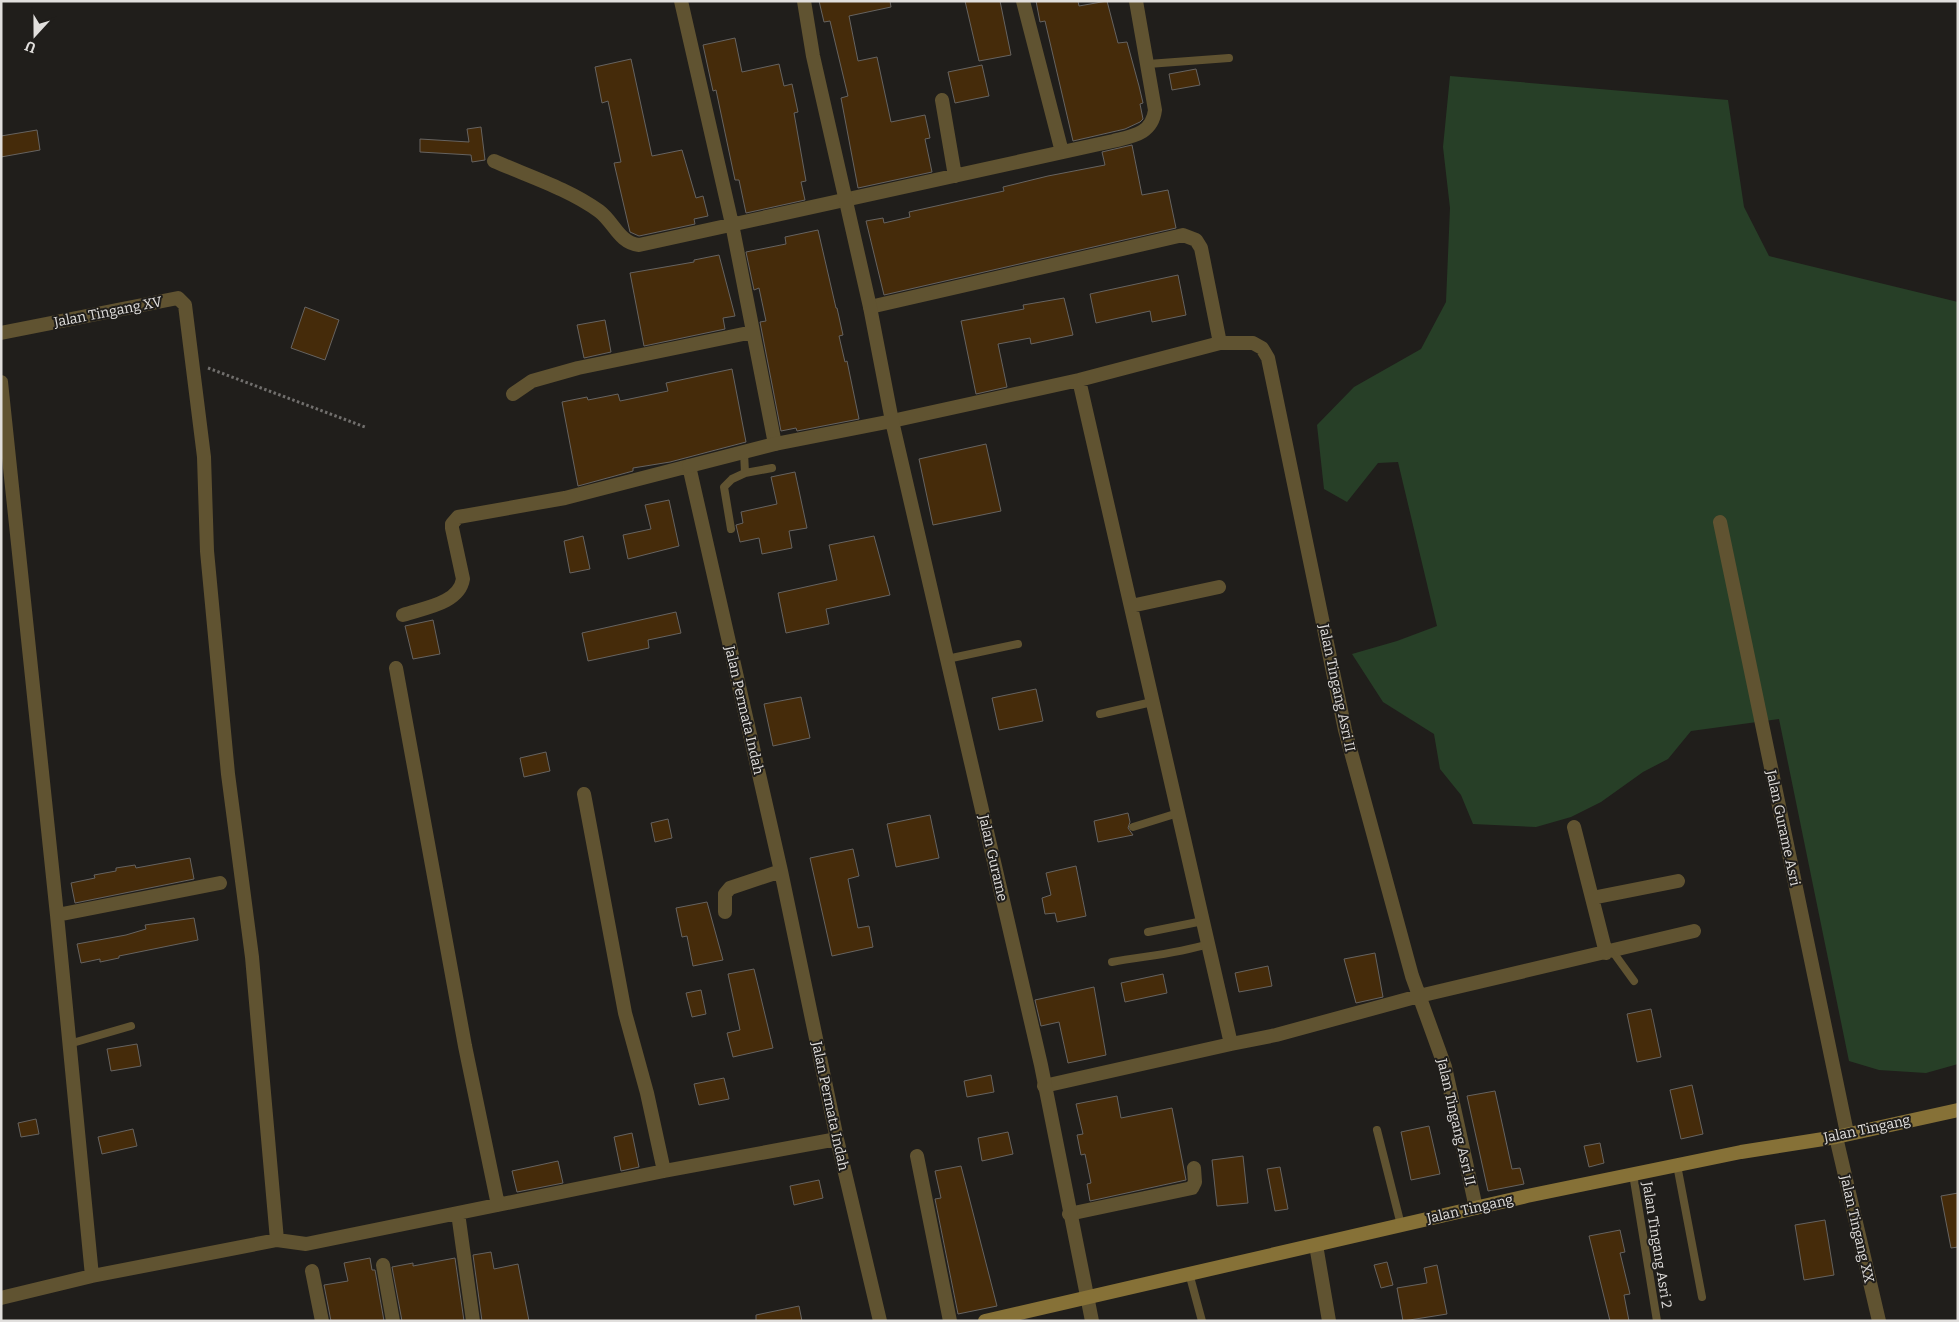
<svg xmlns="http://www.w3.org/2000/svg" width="1959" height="1322" font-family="Bitter,serif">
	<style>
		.green { fill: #273f27 }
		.building { fill: #452b0a; stroke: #666360 }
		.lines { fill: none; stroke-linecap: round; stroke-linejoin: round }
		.path { stroke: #716f6d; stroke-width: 3; stroke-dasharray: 2.5 2.5; stroke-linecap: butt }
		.service { stroke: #605331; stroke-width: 8 }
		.minor { stroke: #605331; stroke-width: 14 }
		.tertiary { stroke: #605331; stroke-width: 14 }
		.secondary { stroke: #867137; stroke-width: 14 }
		.labels { text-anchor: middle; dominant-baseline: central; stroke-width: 4; stroke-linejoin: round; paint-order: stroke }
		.street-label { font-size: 14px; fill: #e1dfdd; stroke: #201e1b }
	</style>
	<rect width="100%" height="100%" fill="#201e1b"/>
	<!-- green -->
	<path class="green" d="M 1450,76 L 1728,100 L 1744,207 L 1769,256 L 1958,302 L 1958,1064 L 1926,1073 L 1879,1070 L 1849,1061 L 1779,719 L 1691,731 L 1668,759 L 1643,772 L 1601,802 L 1571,817 L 1536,827 L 1473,824 L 1461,795 L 1440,769 L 1434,734 L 1383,702 L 1352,654 L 1397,641 L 1437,626 L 1398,462 L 1378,463 L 1347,502 L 1324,489 L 1317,425 L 1354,387 L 1421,349 L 1446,302 L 1450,208 L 1443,147 Z"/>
	<!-- building -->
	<path class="building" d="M 819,1 L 890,1 L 891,7 L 849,16 L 858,61 L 877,57 L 891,122 L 925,115 L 930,138 L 925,139 L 932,172 L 858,188 L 841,98 L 848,96 L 830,21 L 824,22 Z
		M 965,1 L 1000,1 L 1011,55 L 979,61 Z
		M 1036,1 L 1078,1 L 1079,6 L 1107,1 L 1118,43 L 1127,42 L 1139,86 L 1143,103 L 1140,104 L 1143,119 L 1140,122 L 1125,129 L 1073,141 L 1045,21 L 1040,22 Z
		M 735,38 L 742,72 L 779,64 L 784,86 L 792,84 L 798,112 L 794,113 L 806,181 L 801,182 L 805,200 L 746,213 L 739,180 L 735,180 L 716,90 L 713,91 L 703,45 Z
		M 631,59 L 652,156 L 682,150 L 696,198 L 703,196 L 708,216 L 694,219 L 695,224 L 639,236 L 630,232 L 614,163 L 621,162 L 608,101 L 602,103 L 595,67 Z
		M 982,65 L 989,96 L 955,103 L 948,72 Z
		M 1196,69 L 1200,85 L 1172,90 L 1169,74 Z
		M 481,127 L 485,160 L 472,162 L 471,155 L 420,152 L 420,139 L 469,142 L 467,129 Z
		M 37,130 L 40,150 L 1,157 L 1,136 Z
		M 1132,145 L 1142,195 L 1168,190 L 1176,228 L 884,295 L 866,221 L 883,218 L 884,223 L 910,217 L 909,212 L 1004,191 L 1003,187 L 1048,176 L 1105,165 L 1102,152 Z
		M 818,230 L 836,308 L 837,308 L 843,335 L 839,336 L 845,362 L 847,361 L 859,419 L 797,431 L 796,428 L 781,431 L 760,322 L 766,321 L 759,288 L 754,290 L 746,252 L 786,244 L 785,237 Z
		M 719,255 L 735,316 L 723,318 L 725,329 L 644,346 L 630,273 L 694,262 L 694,260 Z
		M 1178,275 L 1186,315 L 1152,322 L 1150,311 L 1096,323 L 1090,294 Z
		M 1064,298 L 1073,335 L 1031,344 L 1030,338 L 998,344 L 1007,387 L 976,394 L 961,321 L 1024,309 L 1023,305 Z
		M 305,307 L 339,320 L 325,360 L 291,348 Z
		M 605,320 L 611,352 L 584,358 L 577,325 Z
		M 732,369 L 746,442 L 670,462 L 633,468 L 633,471 L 578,486 L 562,402 L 587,397 L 588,400 L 618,394 L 620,401 L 668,391 L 666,383 Z
		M 986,444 L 1001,511 L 933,525 L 919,459 Z
		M 795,472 L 807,528 L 789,531 L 792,548 L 762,554 L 759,538 L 740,542 L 736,525 L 743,523 L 741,512 L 777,504 L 771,477 Z
		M 669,500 L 679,546 L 628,559 L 623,535 L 651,529 L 645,505 Z
		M 583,536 L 590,569 L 570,573 L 564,541 Z
		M 874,536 L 890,595 L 826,609 L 829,624 L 786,633 L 778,593 L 837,580 L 829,545 Z
		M 676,612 L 681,633 L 648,640 L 649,648 L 588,661 L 582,633 Z
		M 433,620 L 440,654 L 413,659 L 405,626 Z
		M 1036,689 L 1043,721 L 999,730 L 992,698 Z
		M 801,697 L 810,738 L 773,746 L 764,704 Z
		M 546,752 L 550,771 L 524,777 L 520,758 Z
		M 1128,813 L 1130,822 L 1128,828 L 1133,835 L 1098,842 L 1094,821 Z
		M 930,815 L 939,858 L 896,867 L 887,824 Z
		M 668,819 L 672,838 L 655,842 L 651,823 Z
		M 853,849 L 859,876 L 848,879 L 858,928 L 869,926 L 873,947 L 832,956 L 810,858 Z
		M 190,858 L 194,879 L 75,903 L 71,883 L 95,878 L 94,875 L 116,871 L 116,868 L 135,865 L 136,868 Z
		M 1076,866 L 1086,916 L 1057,922 L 1055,913 L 1045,914 L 1042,898 L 1051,895 L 1046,873 Z
		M 707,902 L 723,960 L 693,966 L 687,936 L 682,937 L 676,908 Z
		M 194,918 L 198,940 L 119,956 L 119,958 L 100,962 L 100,959 L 81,963 L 77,944 L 126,935 L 146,929 L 145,925 Z
		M 1375,953 L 1383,997 L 1356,1003 L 1344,959 Z
		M 1268,966 L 1272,986 L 1239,992 L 1235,973 Z
		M 754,969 L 773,1048 L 733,1057 L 727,1033 L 740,1030 L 728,974 Z
		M 1163,974 L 1167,993 L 1125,1002 L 1121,983 Z
		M 1094,987 L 1106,1055 L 1068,1063 L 1059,1022 L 1041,1026 L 1035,1000 Z
		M 701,990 L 706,1014 L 692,1017 L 686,993 Z
		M 1651,1009 L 1661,1057 L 1637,1062 L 1627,1014 Z
		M 137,1044 L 141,1066 L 111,1071 L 107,1049 Z
		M 991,1075 L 994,1092 L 967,1097 L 964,1081 Z
		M 724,1078 L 729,1099 L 699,1105 L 694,1084 Z
		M 1692,1085 L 1703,1134 L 1681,1139 L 1670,1090 Z
		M 1495,1091 L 1512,1169 L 1520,1168 L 1524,1184 L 1488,1191 L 1467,1096 Z
		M 1117,1096 L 1121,1118 L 1172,1108 L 1186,1180 L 1090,1201 L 1087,1184 L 1091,1183 L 1085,1154 L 1081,1155 L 1077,1135 L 1083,1134 L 1076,1104 Z
		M 36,1119 L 39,1134 L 21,1137 L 18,1123 Z
		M 1429,1126 L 1440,1174 L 1411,1180 L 1401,1132 Z
		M 133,1129 L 137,1146 L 102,1154 L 98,1137 Z
		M 1008,1132 L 1013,1154 L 982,1161 L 978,1138 Z
		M 632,1133 L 639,1167 L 621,1171 L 614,1137 Z
		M 1600,1143 L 1604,1163 L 1589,1167 L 1584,1146 Z
		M 1243,1156 L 1248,1203 L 1217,1206 L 1212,1160 Z
		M 558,1161 L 563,1183 L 517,1192 L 512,1171 Z
		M 961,1166 L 997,1306 L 958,1314 L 935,1199 L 941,1198 L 935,1171 Z
		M 1280,1167 L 1288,1209 L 1275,1211 L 1267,1169 Z
		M 819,1180 L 823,1198 L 794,1205 L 790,1186 Z
		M 1958,1193 L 1958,1247 L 1951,1248 L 1941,1196 Z
		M 1825,1220 L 1834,1275 L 1804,1280 L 1795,1225 Z
		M 1620,1230 L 1625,1252 L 1620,1253 L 1630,1294 L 1624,1295 L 1629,1321 L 1610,1321 L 1589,1236 Z
		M 491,1252 L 494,1269 L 518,1264 L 529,1321 L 482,1321 L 473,1255 Z
		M 370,1258 L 372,1270 L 375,1270 L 384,1321 L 331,1321 L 324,1285 L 348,1281 L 344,1263 Z
		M 455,1258 L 464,1321 L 402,1321 L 392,1267 L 413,1263 L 413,1266 Z
		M 1387,1262 L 1393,1285 L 1381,1288 L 1374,1265 Z
		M 1437,1265 L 1447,1314 L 1403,1321 L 1397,1288 L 1427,1283 L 1424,1268 Z
		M 799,1306 L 802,1321 L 756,1321 L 756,1315 Z"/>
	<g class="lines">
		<!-- path -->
		<path class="path" d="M 208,368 L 365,427"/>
		<!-- service -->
		<path class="service" d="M 1148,64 L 1229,58
			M 745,473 L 772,468
			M 731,529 L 724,487 L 732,479 L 745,473 L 744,452
			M 947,659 L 1018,644
			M 1100,714 L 1152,702
			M 1133,827 L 1178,813
			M 1148,932 L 1203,921
			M 1613,952 L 1634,981
			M 1112,962 C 1144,956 1177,954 1208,944
			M 69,1044 L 131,1026
			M 1377,1130 L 1401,1225
			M 1677,1165 L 1702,1297
			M 1633,1174 L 1657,1321
			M 1189,1273 L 1202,1321"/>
		<!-- minor -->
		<path class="minor" d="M 681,1 L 732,224 L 775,444
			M 1023,1 L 1062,152
			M 942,100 L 955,176
			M 494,161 C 528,176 569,189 599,211 C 614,222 619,243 639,245 L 1113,141 C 1133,136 1152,134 1155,110 L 1136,1
			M 870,307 L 1183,235 L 1196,240 L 1201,248 L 1220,343
			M 1,333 L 178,298 L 185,305 L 204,457 L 207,551 L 228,774 L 252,957 L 277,1240
			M 1,382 L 57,915 L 92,1276
			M 513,394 L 532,381 L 578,368 L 753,332
			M 892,421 L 1079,380 L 1220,343 L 1253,343 L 1262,348 L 1268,358 L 1345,730 L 1412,976 L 1445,1067 L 1476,1208
			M 1720,522 L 1847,1133
			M 1131,606 L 1219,587
			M 403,615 C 423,608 459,604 463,579 L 452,528 L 452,524 L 458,517 L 565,498 L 689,466 L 781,871 L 837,1139 L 880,1321
			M 396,668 L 465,1046 L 498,1205
			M 584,794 L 625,1013 L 647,1093 L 664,1171
			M 1574,827 L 1606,953
			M 1592,898 L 1678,881
			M 725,912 L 725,894 L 730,888 L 781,871
			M 57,915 L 220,883
			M 1231,1044 L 1276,1035 L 1419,996 L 1694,931
			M 1044,1086 L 1231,1044 L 1079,380
			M 1836,1137 L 1879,1321
			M 917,1156 L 950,1321
			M 458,1213 L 473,1321
			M 1069,1214 L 1192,1188 L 1195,1182 L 1194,1168
			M 1316,1245 L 1329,1321
			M 383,1265 L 393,1321
			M 312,1271 L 322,1321
			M 1,1298 L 92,1276 L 277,1240 L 306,1244 L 664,1171 L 837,1139"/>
		<!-- tertiary -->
		<path class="tertiary" d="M 892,421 L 1041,1065 L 1092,1321
			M 689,466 L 775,444 L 892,421 L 870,307 L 813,56 L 804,1"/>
		<!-- secondary -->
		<path class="secondary" d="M 985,1321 L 1527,1196 L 1741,1152 L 1836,1137 L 1958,1110"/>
	</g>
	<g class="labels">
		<!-- street labels -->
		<g class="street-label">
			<text transform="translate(108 312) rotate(-11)">Jalan Tingang XV</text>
			<text transform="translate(1337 688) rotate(78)">Jalan Tingang Asri II</text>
			<text transform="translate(744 710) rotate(77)">Jalan Permata Indah</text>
			<text transform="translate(1783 828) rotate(78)">Jalan Gurame Asri</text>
			<text transform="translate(993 858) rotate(77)">Jalan Gurame</text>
			<text transform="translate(830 1106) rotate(78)">Jalan Permata Indah</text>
			<text transform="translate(1456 1122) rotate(77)">Jalan Tingang Asri II</text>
			<text transform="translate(1867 1129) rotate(-12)">Jalan Tingang</text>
			<text transform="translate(1470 1209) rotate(-13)">Jalan Tingang</text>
			<text transform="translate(1857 1229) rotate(77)">Jalan Tingang XX</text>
			<text transform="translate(1657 1245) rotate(81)">Jalan Tingang Asri 2</text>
		</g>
	</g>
	<!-- border -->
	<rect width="1959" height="1322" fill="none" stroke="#e1dfdd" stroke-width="5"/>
	<!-- north arrow -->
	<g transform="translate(35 35) rotate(201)" stroke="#201e1b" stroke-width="4" paint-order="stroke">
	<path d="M0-4L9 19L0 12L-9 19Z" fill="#e1dfdd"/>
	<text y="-8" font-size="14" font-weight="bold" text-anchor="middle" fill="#e1dfdd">U</text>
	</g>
</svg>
